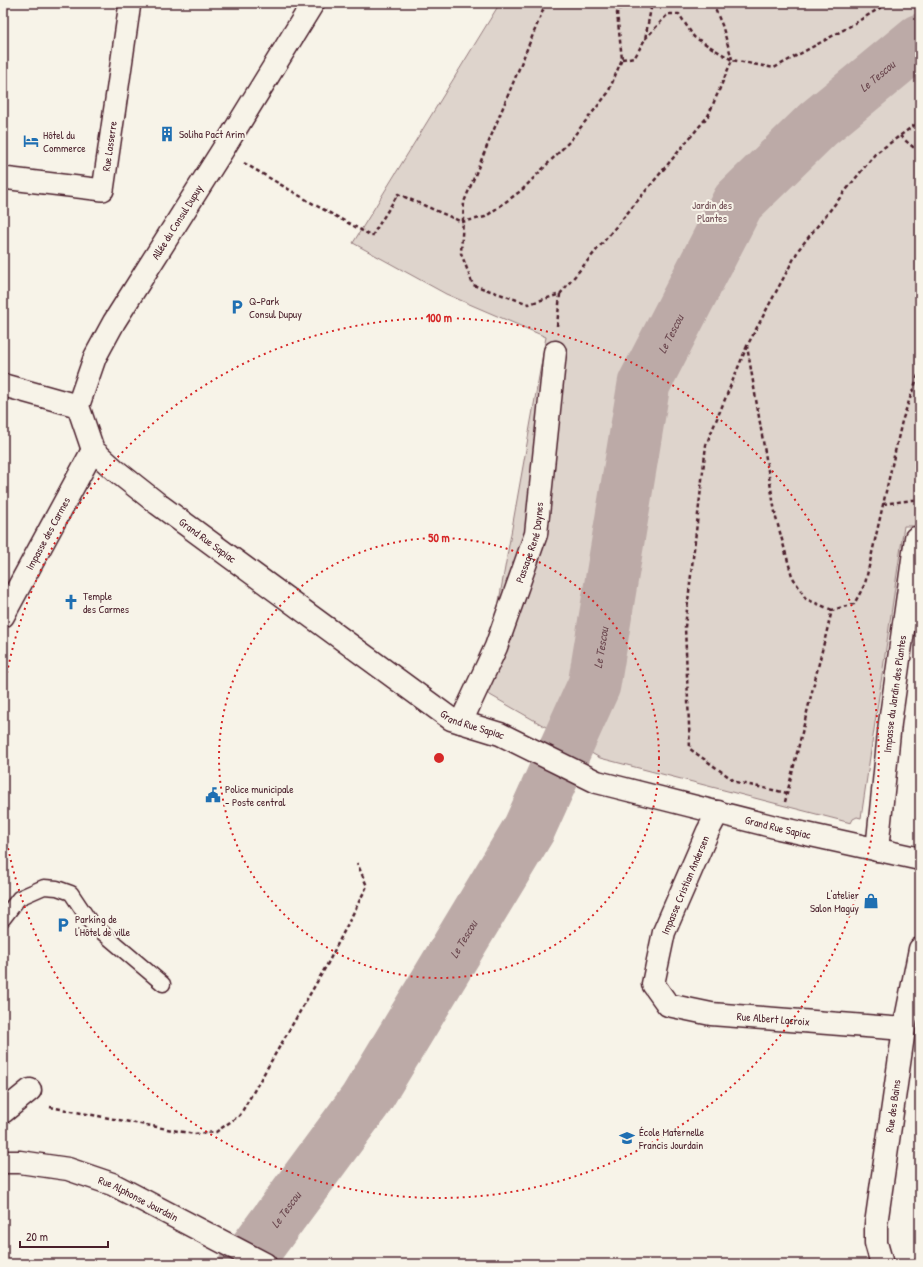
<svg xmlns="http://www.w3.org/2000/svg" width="923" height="1267" font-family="'Patrick Hand',sans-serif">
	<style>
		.green { fill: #ded4cc; stroke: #947a7c }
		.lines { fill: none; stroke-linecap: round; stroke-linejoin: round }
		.river { stroke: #bcaaa7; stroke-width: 53 }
		.service-casing { stroke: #4a1f2b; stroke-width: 17 }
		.pedestrian-casing { stroke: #4a1f2b; stroke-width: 24 }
		.minor-casing { stroke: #4a1f2b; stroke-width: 25 }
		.tertiary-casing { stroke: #4a1f2b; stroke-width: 25 }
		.secondary-casing { stroke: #4a1f2b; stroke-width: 25 }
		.path { stroke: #4a1f2b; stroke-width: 2.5; stroke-dasharray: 4 3; stroke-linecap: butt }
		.service { stroke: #f7f3e8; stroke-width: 14 }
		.pedestrian { stroke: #f7f3e8; stroke-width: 21 }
		.minor { stroke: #f7f3e8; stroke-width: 22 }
		.tertiary { stroke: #f7f3e8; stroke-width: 22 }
		.secondary { stroke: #f7f3e8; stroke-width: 22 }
		.ring { fill: none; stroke: #d62828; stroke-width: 2; stroke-dasharray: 2 4 }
		.labels { text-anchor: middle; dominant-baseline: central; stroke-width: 4; stroke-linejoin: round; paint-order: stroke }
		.poi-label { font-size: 11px; fill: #4a1f2b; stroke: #f7f3e8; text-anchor: start }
		.street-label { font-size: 11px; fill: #4a1f2b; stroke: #f7f3e8 }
		.park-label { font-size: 11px; fill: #6f4c53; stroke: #f7f3e8 }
		.water-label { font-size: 12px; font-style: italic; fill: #6c4950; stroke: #f7f3e8 }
		.centre { fill: #d62828; stroke: #f7f3e8; stroke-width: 2 }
		.ring-label { font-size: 12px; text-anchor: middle; font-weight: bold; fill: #d62828; stroke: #f7f3e8; stroke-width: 4; stroke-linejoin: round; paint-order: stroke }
	</style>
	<rect width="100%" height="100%" fill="#f7f3e8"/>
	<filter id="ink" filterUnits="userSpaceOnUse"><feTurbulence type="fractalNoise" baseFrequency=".025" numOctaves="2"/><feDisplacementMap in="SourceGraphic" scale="8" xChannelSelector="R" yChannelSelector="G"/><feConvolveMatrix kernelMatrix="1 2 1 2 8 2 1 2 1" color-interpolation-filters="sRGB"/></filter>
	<g filter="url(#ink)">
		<!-- green -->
		<path class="green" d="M 500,3 L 920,3 L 920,526 L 904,526 L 861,818 L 857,817 L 853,819 L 851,823 L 600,758 L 483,691 L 546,337 L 446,294 L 353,243 Z"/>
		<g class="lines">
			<!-- river -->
			<path class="river" id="s1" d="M 245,1264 L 365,1101 L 529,829 L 594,685 L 644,384 L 738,202 L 818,124 L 920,40"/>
			<!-- service casing -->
			<g class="service-casing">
				<path id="service" d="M 3,919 L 19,898 L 44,887 L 57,888 L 71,893 L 91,923 L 163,984"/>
			</g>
			<!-- pedestrian casing -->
			<g class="pedestrian-casing">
				<g id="pedestrian">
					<path id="s2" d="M 3,178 L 103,190 L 130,3"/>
				</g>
			</g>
			<!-- minor casing -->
			<g class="minor-casing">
				<g id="minor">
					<path id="s3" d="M 3,616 L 93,450"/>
					<path id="s4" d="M 461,722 L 496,647 L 536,534 L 555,352"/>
					<path id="s5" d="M 718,812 L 708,831 L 664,932 L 653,984 L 668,1005 L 711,1014 L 904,1029"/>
					<path id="s6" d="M 877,850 L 890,723 L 916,538"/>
					<path id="s7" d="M 882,1264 L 876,1243 L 876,1224 L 904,1029 L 920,949"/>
				</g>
			</g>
			<!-- tertiary casing -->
			<g class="tertiary-casing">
				<path id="tertiary" d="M 3,385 L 78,406
					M 3,1112 L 30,1090"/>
			</g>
			<!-- secondary casing -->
			<g class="secondary-casing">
				<g id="secondary">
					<path id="s8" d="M 313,3 L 222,151 L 114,322 L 95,357 L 78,406 L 93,450 L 115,470 L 158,504 L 451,719 L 500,734 L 597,782 L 779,828 L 920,859"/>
					<path id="s9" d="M 3,1162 L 20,1162 L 68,1169 L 112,1184 L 265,1264"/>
				</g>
			</g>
			<!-- path -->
			<path class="path" d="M 546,3 L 464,202 L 461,253 L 473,285 L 529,304 L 560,294 L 708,116 L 732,60 L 774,68 L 847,28 L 888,3
				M 716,3 L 715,9 L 722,25 L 732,59
				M 875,3 L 878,9
				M 645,39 L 668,14 L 679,14 L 694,37 L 732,60
				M 622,59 L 635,57 L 645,39 L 652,3
				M 900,136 L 913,147 L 920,147
				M 244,163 L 317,206 L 372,236 L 398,194 L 462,222 L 485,217 L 522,190 L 569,142 L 608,93 L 622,59 L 617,13 L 623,3
				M 557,326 L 560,294
				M 747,346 L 706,445 L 685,627 L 690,749 L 736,782 L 787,793
				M 883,504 L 920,499
				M 832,610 L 806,599 L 792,576 L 776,518 L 747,346 L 799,249 L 875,154 L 920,121
				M 785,802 L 832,610 L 854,604 L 865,584 L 902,421 L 920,370
				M 50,1107 L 194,1134 L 216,1132 L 240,1115 L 328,963 L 367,886 L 357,863"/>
			<!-- service -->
			<use href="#service" class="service"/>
			<!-- pedestrian -->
			<use href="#pedestrian" class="pedestrian"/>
			<!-- minor -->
			<use href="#minor" class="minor"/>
			<!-- tertiary -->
			<use href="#tertiary" class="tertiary"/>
			<!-- secondary -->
			<use href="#secondary" class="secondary"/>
		</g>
	</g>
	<!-- distance rings -->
	<g class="ring">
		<circle cx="439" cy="758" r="220"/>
		<path d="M3 697A440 440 0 1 1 3 819"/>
	</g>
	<!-- icons -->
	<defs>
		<g id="building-bare" transform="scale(1.2)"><path d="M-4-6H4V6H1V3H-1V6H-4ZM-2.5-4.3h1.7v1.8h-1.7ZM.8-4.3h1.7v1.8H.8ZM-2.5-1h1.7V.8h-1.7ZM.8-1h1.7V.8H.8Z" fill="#1f6fb2" stroke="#f7f3e8" stroke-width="2.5" paint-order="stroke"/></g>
		<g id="hotel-bare" transform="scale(1.2)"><path d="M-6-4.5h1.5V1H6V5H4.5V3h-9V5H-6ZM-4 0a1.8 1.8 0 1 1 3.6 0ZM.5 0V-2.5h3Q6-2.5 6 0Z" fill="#1f6fb2" stroke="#f7f3e8" stroke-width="2.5" paint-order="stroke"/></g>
		<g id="parking-bare" transform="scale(1.2)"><path d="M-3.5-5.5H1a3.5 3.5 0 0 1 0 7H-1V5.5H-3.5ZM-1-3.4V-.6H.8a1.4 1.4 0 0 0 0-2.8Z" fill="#1f6fb2" stroke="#f7f3e8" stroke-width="2.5" paint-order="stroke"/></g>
		<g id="church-bare" transform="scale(1.2)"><path d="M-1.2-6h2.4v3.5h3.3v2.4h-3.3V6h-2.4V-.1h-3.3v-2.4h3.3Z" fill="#1f6fb2" stroke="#f7f3e8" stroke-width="2.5" paint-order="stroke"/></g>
		<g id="civic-bare" transform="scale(1.2)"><path d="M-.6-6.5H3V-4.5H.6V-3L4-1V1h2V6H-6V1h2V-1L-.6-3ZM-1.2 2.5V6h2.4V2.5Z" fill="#1f6fb2" stroke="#f7f3e8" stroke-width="2.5" paint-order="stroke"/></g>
		<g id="shop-bare" transform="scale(1.2)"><path d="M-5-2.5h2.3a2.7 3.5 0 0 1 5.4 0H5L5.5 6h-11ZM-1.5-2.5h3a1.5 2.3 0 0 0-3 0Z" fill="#1f6fb2" stroke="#f7f3e8" stroke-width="2.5" paint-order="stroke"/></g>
		<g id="school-bare" transform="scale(1.2)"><path d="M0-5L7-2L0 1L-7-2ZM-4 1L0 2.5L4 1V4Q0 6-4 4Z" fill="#1f6fb2" stroke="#f7f3e8" stroke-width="2.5" paint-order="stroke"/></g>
	</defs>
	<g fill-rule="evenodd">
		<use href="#building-bare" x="167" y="134"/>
		<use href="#hotel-bare" x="31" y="141"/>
		<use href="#parking-bare" x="237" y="307"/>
		<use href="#church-bare" x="71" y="602"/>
		<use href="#civic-bare" x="213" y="795"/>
		<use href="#shop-bare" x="871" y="901"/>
		<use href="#parking-bare" x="63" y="925"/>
		<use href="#school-bare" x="627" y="1138"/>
	</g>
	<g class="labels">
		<!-- poi labels -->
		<g class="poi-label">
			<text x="179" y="134">Soliha Pact Arim</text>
			<text x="43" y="135">Hôtel du<tspan x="43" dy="13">Commerce</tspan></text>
			<text x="249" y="301">Q-Park<tspan x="249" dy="13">Consul Dupuy</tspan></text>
			<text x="83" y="596">Temple<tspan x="83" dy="13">des Carmes</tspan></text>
			<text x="225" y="789">Police municipale<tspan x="225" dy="13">- Poste central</tspan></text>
			<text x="859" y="895" text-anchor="end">L'atelier<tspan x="859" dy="13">Salon Maguy</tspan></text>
			<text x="75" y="919">Parking de<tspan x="75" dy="13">l'Hôtel de ville</tspan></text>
			<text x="639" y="1132">École Maternelle<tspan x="639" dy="13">Francis Jourdain</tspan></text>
		</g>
		<!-- street labels -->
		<g class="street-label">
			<text stroke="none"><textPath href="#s2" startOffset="145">Rue Lasserre</textPath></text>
			<text transform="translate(177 222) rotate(-58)">Allée du Consul Dupuy</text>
			<text stroke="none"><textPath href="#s3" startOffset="94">Impasse des Carmes</textPath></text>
			<text stroke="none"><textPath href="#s8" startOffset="660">Grand Rue Sapiac</textPath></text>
			<text stroke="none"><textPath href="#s4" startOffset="193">Passage René Daynes</textPath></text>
			<text stroke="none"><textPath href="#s6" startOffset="157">Impasse du Jardin des Plantes</textPath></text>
			<text stroke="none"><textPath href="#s8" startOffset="984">Grand Rue Sapiac</textPath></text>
			<text stroke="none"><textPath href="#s8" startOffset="1308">Grand Rue Sapiac</textPath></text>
			<text transform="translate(685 885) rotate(-67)">Impasse Cristian Andersen</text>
			<text stroke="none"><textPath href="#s5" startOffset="317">Rue Albert Lacroix</textPath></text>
			<text stroke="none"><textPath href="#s7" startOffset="160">Rue des Bains</textPath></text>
			<text stroke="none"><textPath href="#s9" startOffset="142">Rue Alphonse Jourdain</textPath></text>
		</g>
		<!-- park labels -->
		<g class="park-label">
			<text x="712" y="205">Jardin des<tspan x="712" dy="13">Plantes</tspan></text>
		</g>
		<!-- water labels -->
		<g class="water-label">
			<text stroke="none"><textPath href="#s1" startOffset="1376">Le Tescou</textPath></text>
			<text stroke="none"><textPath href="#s1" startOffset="1040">Le Tescou</textPath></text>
			<text stroke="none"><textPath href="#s1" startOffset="716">Le Tescou</textPath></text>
			<text stroke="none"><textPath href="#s1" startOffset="392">Le Tescou</textPath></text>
			<text stroke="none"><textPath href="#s1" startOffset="68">Le Tescou</textPath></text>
		</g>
	</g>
	<circle cx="439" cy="758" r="6" class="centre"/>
	<g class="ring-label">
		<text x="439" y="322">100 m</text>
		<text x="439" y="542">50 m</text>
	</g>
	<!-- margin -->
	<rect width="923" height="1267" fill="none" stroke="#f7f3e8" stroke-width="16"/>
	<rect x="8" y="8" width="907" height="1251" fill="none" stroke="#4a1f2b" stroke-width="1.5" filter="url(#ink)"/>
	<!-- scale -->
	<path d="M20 1241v6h88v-6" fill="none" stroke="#4a1f2b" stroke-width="2"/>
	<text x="26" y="1241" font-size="12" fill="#4a1f2b" stroke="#f7f3e8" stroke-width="3" paint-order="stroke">20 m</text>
</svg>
